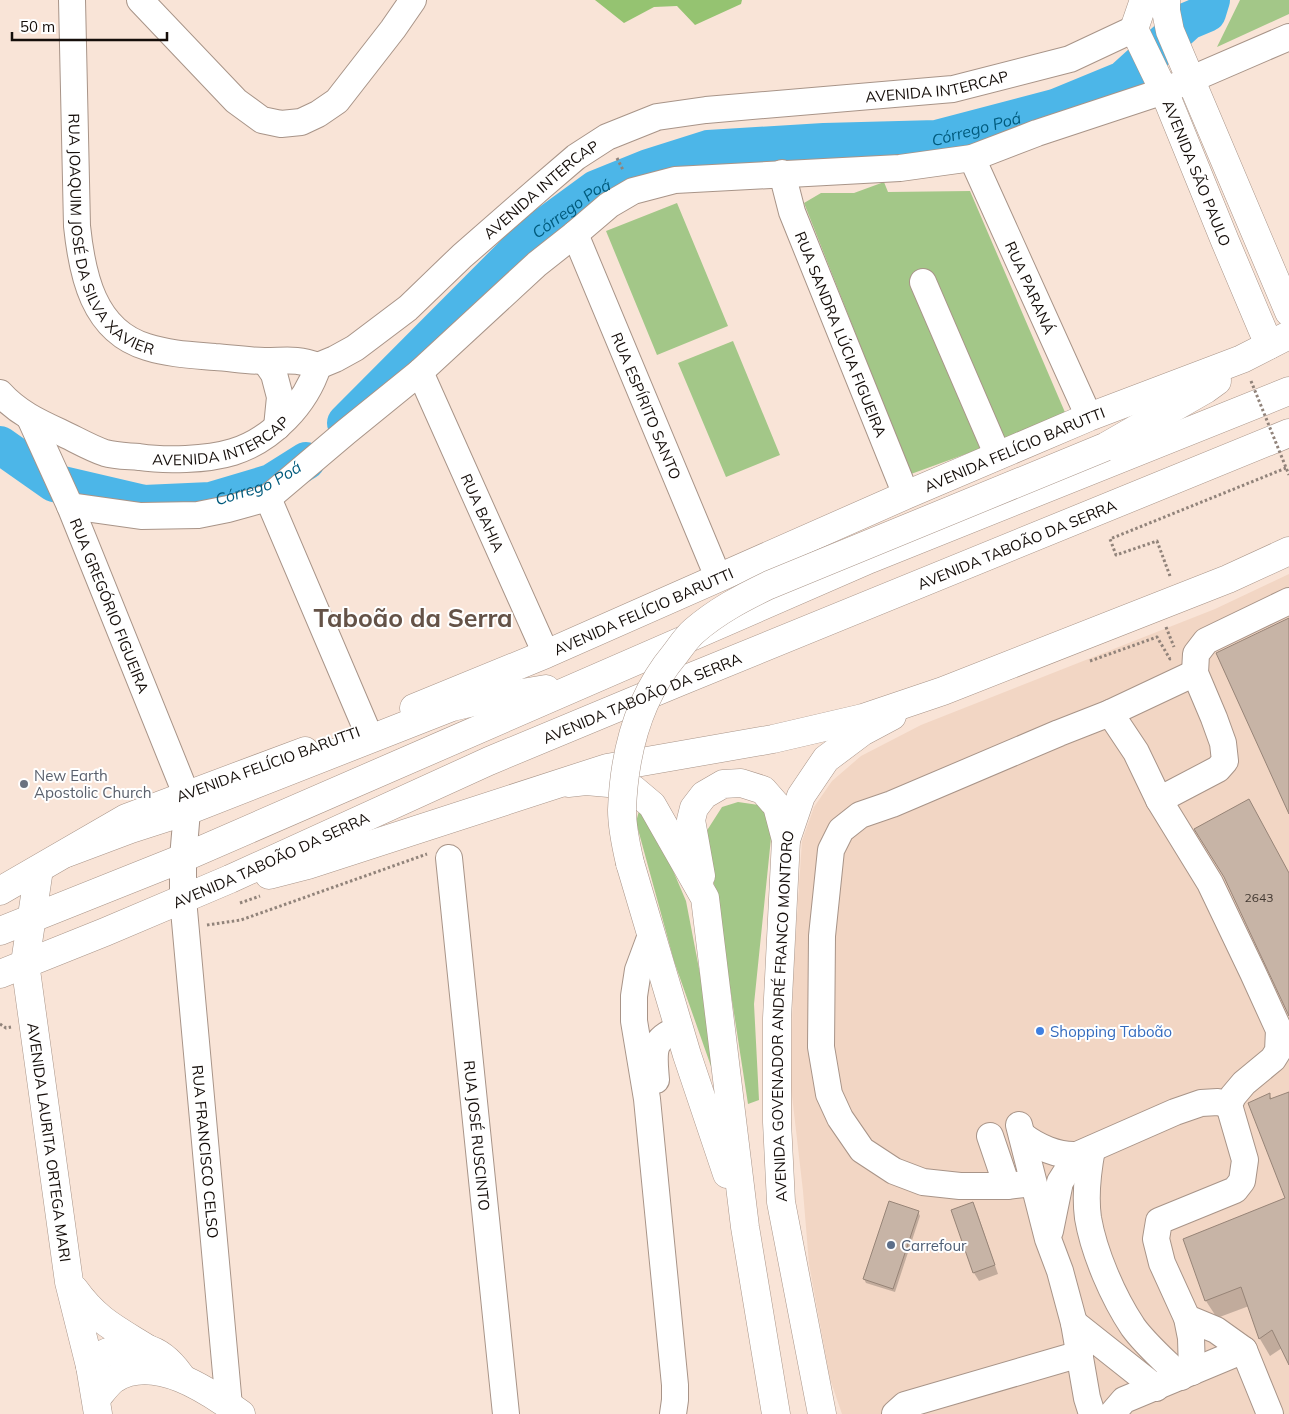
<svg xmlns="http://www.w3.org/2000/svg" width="1289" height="1414" font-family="Mulish,sans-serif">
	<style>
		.built { fill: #f2d6c4 }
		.green { fill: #a3c788 }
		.forest { fill: #95c371 }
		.shadow { fill: #0003 }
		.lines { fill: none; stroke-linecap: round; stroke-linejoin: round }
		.river { stroke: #4cb6e8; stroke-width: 38 }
		.building { fill: #c7b4a6; stroke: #978477 }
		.minor-casing { stroke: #a89488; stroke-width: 28 }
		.major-casing { stroke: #a89488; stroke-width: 29 }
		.highway-casing { stroke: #a89488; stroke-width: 29 }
		.path { stroke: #91837a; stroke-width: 3; stroke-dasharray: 2.5 2.5; stroke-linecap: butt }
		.minor { stroke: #fff; stroke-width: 26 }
		.major { stroke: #fff; stroke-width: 28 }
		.highway { stroke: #fff; stroke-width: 28 }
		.major-bridge-casing { stroke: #a89488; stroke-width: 29; stroke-linecap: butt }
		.path-bridge { stroke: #91837a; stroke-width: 3; stroke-dasharray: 2.5 2.5; stroke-linecap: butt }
		.major-bridge { stroke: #fff; stroke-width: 28 }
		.worship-dot { fill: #6b7280; stroke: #fff; stroke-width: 2 }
		.shop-dot { fill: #3f7fe0; stroke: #fff; stroke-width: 2 }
		.service-dot { fill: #5c6f8a; stroke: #fff; stroke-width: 2 }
		.labels { text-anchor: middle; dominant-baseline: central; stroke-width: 4; stroke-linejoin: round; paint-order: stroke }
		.number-label { font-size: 12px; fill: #423831 }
		.street-label { font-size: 15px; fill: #150e0a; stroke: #fff }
		.worship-label { font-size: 15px; fill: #5b616d; stroke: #fff; text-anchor: start }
		.shop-label { font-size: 15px; fill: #366cbe; stroke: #fff; text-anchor: start }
		.service-label { font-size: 15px; fill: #4e5e75; stroke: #fff; text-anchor: start }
		.water-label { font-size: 16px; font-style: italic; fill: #015a7c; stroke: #fff }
		.town-label { font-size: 25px; font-weight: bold; fill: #645247; stroke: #fff }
	</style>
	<rect width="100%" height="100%" fill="#f9e4d7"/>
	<!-- built -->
	<path class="built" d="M 1289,574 L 1289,1414 L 842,1414 L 830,1379 L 809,1264 L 803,1191 L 791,1087 L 793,975 L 802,841 L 814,807 L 832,781 L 861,756 L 921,725 L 1215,609 Z"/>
	<!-- green -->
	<path class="green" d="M 1240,0 L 1289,0 L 1289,14 L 1217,47 Z
		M 884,182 L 888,192 L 970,191 L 1067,417 L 911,474 L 804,203 L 821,193 L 854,193 Z
		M 677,203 L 728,326 L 657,355 L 606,231 Z
		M 733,341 L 780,455 L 726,477 L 678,363 Z
		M 738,802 L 766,806 L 771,838 L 754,1004 L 759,1100 L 748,1104 L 706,832 L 722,807 Z
		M 639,811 L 650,822 L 666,854 L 686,901 L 726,1109 L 674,961 L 636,822 Z"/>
	<!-- forest -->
	<path class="forest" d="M 595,0 L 742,0 L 741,4 L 695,25 L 677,6 L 654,7 L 624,23 Z"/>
	<!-- shadow -->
	<path class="shadow" d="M 1289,1093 L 1289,1362 L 1282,1348 L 1270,1356 L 1260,1339 L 1249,1306 L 1217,1318 L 1206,1301 L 1184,1239 L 1286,1198 L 1249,1104 L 1269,1095 L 1272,1099 Z
		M 972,1204 L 977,1212 L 998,1274 L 979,1281 L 974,1273 L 952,1211 Z
		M 918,1212 L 920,1216 L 895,1292 L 866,1283 L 864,1279 Z"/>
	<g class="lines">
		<!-- river -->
		<g class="river">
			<path id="s1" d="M 346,423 L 533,235 L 596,189 L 648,168 L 708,149 L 824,142 L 937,139 L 1055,108 L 1123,80 L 1188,21 L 1207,13 L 1211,0"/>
			<path id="s2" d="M 0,445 L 54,483 L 144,504 L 211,501 L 271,483 L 306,461"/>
		</g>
	</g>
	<!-- building -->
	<path class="building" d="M 1289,618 L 1289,814 L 1216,653 Z
		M 1249,799 L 1289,873 L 1289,1016 L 1224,877 L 1194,829 Z
		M 1289,1092 L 1289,1365 L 1272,1330 L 1259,1339 L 1241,1287 L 1205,1301 L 1183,1239 L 1285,1198 L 1248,1103 L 1270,1093 L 1270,1099 Z
		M 889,1201 L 919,1211 L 893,1289 L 863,1279 Z
		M 973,1202 L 995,1265 L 973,1273 L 951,1210 Z"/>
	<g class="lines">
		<!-- minor casing -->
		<g class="minor-casing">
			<g id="minor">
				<path id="s3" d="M 72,0 L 77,226 C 82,274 93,331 147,347 C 169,354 192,355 215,357 C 231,358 248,361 265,361 C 286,361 296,358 318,366"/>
				<path d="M 140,0 L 236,101 L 262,120 L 281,124 L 301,122 L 318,114 L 337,101 L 393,29 L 413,0"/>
				<path id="s4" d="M 972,158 L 1089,417"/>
				<path id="s5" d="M 782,173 L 792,212 L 906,495"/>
				<path id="s6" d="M 575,234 L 718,577"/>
				<path d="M 923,282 L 998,456"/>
				<path d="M 265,361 L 274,374 L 280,397 L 277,427"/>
				<path id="s7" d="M 318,366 L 335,359 L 355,348 L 408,308 L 462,256 L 541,187 L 576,157 L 607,137 L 657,117 L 706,110 L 953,89 L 1070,59 L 1134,29"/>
				<path id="s8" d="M 420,372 L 546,654"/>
				<path id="s9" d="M 0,393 C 17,412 38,422 60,432 C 75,439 90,448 105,453 C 115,456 128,456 139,457 C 165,461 207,460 233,452 C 272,440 306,404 318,366"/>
				<path id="s10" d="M 30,418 L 70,506 L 186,794 L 187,811 L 183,858 L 183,899 L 229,1406"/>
				<path d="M 268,498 L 366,728"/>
				<path d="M 70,506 L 141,516 L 198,515 L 228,509 L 268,498 L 346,432 L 420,372 L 537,264 L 575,234 L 609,205 L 633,191 L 675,180 L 900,168 L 972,158 L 1037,133 L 1164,91 L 1289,37"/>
				<path d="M 1110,713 L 1136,752 L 1159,800 L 1210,883 L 1253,973 L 1279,1030 L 1278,1051 L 1273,1059 L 1244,1083 L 1233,1096 L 1229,1105 L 1245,1160 L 1242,1181 L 1235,1190 L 1159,1221 L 1156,1239 L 1162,1263 L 1187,1318 L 1191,1338 L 1192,1372"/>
				<path d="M 1159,800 L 1218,769 L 1225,761 L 1223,743 L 1214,718 L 1195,673 L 1196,654 L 1206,641 L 1289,601"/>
				<path id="s11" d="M 449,858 L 506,1414"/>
				<path d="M 651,935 L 638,970 L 634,996 L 634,1021 L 647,1099 L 675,1385 L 675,1400 L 673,1414"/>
				<path d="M 656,1080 C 654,1053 650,1039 679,1029"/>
				<path d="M 1019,1125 L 1048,1239 L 1060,1271 L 1074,1323 L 1087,1398 L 1092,1414"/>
				<path d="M 1022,1135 C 1037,1147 1058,1156 1077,1155 L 1175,1112 L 1201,1103 L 1218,1102 L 1229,1105"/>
				<path d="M 990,1136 L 1007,1186"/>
				<path d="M 1092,1149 C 1088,1170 1085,1196 1088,1218 C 1094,1253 1113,1297 1133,1327 C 1146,1345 1165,1361 1181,1377"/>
				<path d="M 1033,1183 L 1007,1186 L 960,1186 L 923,1182 L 894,1171 L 862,1150 L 840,1118 L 829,1094 L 821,1047 L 822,936 L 831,850 L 841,830 L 860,815 L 892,804 L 1059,733 L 1110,713 L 1195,673"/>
				<path d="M 1050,1231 L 1060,1182 L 1077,1155"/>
				<path d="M 1187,1318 L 1216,1330 L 1244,1350 L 1270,1414"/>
				<path d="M 1074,1323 L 1156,1388"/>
				<path d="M 895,1414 L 905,1405 L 1080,1354"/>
				<path d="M 1112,1414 L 1124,1400 L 1244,1350"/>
			</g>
		</g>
		<!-- major casing -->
		<g class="major-casing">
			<g id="major">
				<path id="s12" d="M 1144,0 L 1134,29 L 1164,91 L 1225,241 L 1269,345"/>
				<path d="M 1166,0 L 1166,11 L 1170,31 L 1289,312"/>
				<path d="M 1105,447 L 1206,389 L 1217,381"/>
				<path id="s13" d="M 414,708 L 546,654 L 906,495 L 1089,417 L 1242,359 L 1289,335"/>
				<path d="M 568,783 L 586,781 L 620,784 L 633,789 L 652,805 L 705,898 L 745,1227 L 776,1414"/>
				<path d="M 630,863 L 687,1055 L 727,1174"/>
				<path id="s14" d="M 39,869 L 25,963 L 69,1282 L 90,1366 L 98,1414"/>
				<path d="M 701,876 L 691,820 L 694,808 L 704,795 L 723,784 L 741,783 L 763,790 L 777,806 L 786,840"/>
				<path d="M 0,891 L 126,818 L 305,751"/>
				<path d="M 74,1289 C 97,1321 116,1329 148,1349"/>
				<path d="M 90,1366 C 93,1363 95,1360 98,1357 C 110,1348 133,1346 147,1349 C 160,1352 172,1364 180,1375"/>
				<path d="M 96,1399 C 102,1392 107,1384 114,1379 C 154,1353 209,1391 241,1414"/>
				<path id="s15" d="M 822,1414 L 781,1202 L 777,1122 L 777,1018 L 786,840 L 801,796 L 826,759 L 862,732 L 892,716"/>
			</g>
		</g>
		<!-- highway casing -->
		<g class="highway-casing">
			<g id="highway">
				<path d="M 67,853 L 131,829 L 187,811 L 452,707 L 486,699 L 546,689"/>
				<path d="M 269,875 L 308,865 L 607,768 L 773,739 L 863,718 L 943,691 L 1228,579 L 1289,551"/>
				<path d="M 0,931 L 183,858 L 870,559 L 1289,391"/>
				<path id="s16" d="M 0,974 L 105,932 L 230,879 L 489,761 L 679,682 L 1289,433"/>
			</g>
		</g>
		<!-- path -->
		<path class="path" d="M 617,158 L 623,170
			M 1170,576 L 1157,541 L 1116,555 L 1110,539 L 1286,468
			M 1166,627 L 1174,647
			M 1090,661 L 1157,637 L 1170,659 L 1172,658
			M 240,903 L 260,896
			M 207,925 L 241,920 L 427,854
			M 0,1024 L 6,1028 L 11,1027"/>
		<!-- minor -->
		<use href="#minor" class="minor"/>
		<!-- major -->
		<use href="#major" class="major"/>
		<!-- highway -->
		<use href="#highway" class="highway"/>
		<!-- major-bridge casing -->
		<g class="major-bridge-casing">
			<path id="major-bridge" d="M 630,863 C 626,846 622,828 622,810 C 624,754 638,698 675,654 C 681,646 687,637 694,631 C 717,611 742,598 769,585 L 1105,447"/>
		</g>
		<!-- path-bridge -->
		<path class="path-bridge" d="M 1251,381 L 1289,475"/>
		<!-- major-bridge -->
		<use href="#major-bridge" class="major-bridge"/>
	</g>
	<!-- markers -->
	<circle class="worship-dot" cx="24" cy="784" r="5"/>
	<circle class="shop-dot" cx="1040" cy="1031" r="5"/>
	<circle class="service-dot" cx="891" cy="1245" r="5"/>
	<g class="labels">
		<!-- number labels -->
		<g class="number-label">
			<text x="1259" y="897">2643</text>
		</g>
		<!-- street labels -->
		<g class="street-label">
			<text stroke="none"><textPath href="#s7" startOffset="706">AVENIDA INTERCAP</textPath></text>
			<text stroke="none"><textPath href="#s12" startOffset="188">AVENIDA SÃO PAULO</textPath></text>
			<text stroke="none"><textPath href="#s7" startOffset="286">AVENIDA INTERCAP</textPath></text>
			<text stroke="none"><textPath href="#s3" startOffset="248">RUA JOAQUIM JOSÉ DA SILVA XAVIER</textPath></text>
			<text stroke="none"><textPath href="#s4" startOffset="142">RUA PARANÁ</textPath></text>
			<text stroke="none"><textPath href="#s5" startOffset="172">RUA SANDRA LÚCIA FIGUEIRA</textPath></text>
			<text stroke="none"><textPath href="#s6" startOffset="186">RUA ESPÍRITO SANTO</textPath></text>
			<text stroke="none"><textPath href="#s9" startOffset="242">AVENIDA INTERCAP</textPath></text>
			<text stroke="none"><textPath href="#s13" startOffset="654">AVENIDA FELÍCIO BARUTTI</textPath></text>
			<text stroke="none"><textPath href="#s8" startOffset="154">RUA BAHIA</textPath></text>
			<text stroke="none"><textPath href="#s16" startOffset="1104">AVENIDA TABOÃO DA SERRA</textPath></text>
			<text stroke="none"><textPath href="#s10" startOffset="204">RUA GREGÓRIO FIGUEIRA</textPath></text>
			<text stroke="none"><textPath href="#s13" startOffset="249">AVENIDA FELÍCIO BARUTTI</textPath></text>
			<text stroke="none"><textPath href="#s16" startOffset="699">AVENIDA TABOÃO DA SERRA</textPath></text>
			<text transform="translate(268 764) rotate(-20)">AVENIDA FELÍCIO BARUTTI</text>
			<text stroke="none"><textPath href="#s16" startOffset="294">AVENIDA TABOÃO DA SERRA</textPath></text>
			<text stroke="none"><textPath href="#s15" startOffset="402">AVENIDA GOVENADOR ANDRÉ FRANCO MONTORO</textPath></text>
			<text stroke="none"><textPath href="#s11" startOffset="279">RUA JOSÉ RUSCINTO</textPath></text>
			<text stroke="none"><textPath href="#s14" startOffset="276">AVENIDA LAURITA ORTEGA MARI</textPath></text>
			<text stroke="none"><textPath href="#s10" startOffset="766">RUA FRANCISCO CELSO</textPath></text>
		</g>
		<!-- worship labels -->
		<g class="worship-label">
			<text x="34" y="775">New Earth<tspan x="34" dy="17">Apostolic Church</tspan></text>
		</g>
		<!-- shop labels -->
		<g class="shop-label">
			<text x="1050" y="1031">Shopping Taboão</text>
		</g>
		<!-- service labels -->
		<g class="service-label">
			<text x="901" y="1245">Carrefour</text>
		</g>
		<!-- water labels -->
		<g class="water-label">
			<text stroke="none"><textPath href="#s1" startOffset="732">Córrego Poá</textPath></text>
			<text stroke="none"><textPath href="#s1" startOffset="312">Córrego Poá</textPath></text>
			<text stroke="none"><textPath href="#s2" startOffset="276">Córrego Poá</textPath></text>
		</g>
		<!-- town labels -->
		<g class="town-label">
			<text x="413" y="617">Taboão da Serra</text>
		</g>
	</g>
	<!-- scale -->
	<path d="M12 32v8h155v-8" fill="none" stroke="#150e0a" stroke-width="2.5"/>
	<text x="20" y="32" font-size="15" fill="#150e0a" stroke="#ffffff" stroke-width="4" paint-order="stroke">50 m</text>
</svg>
